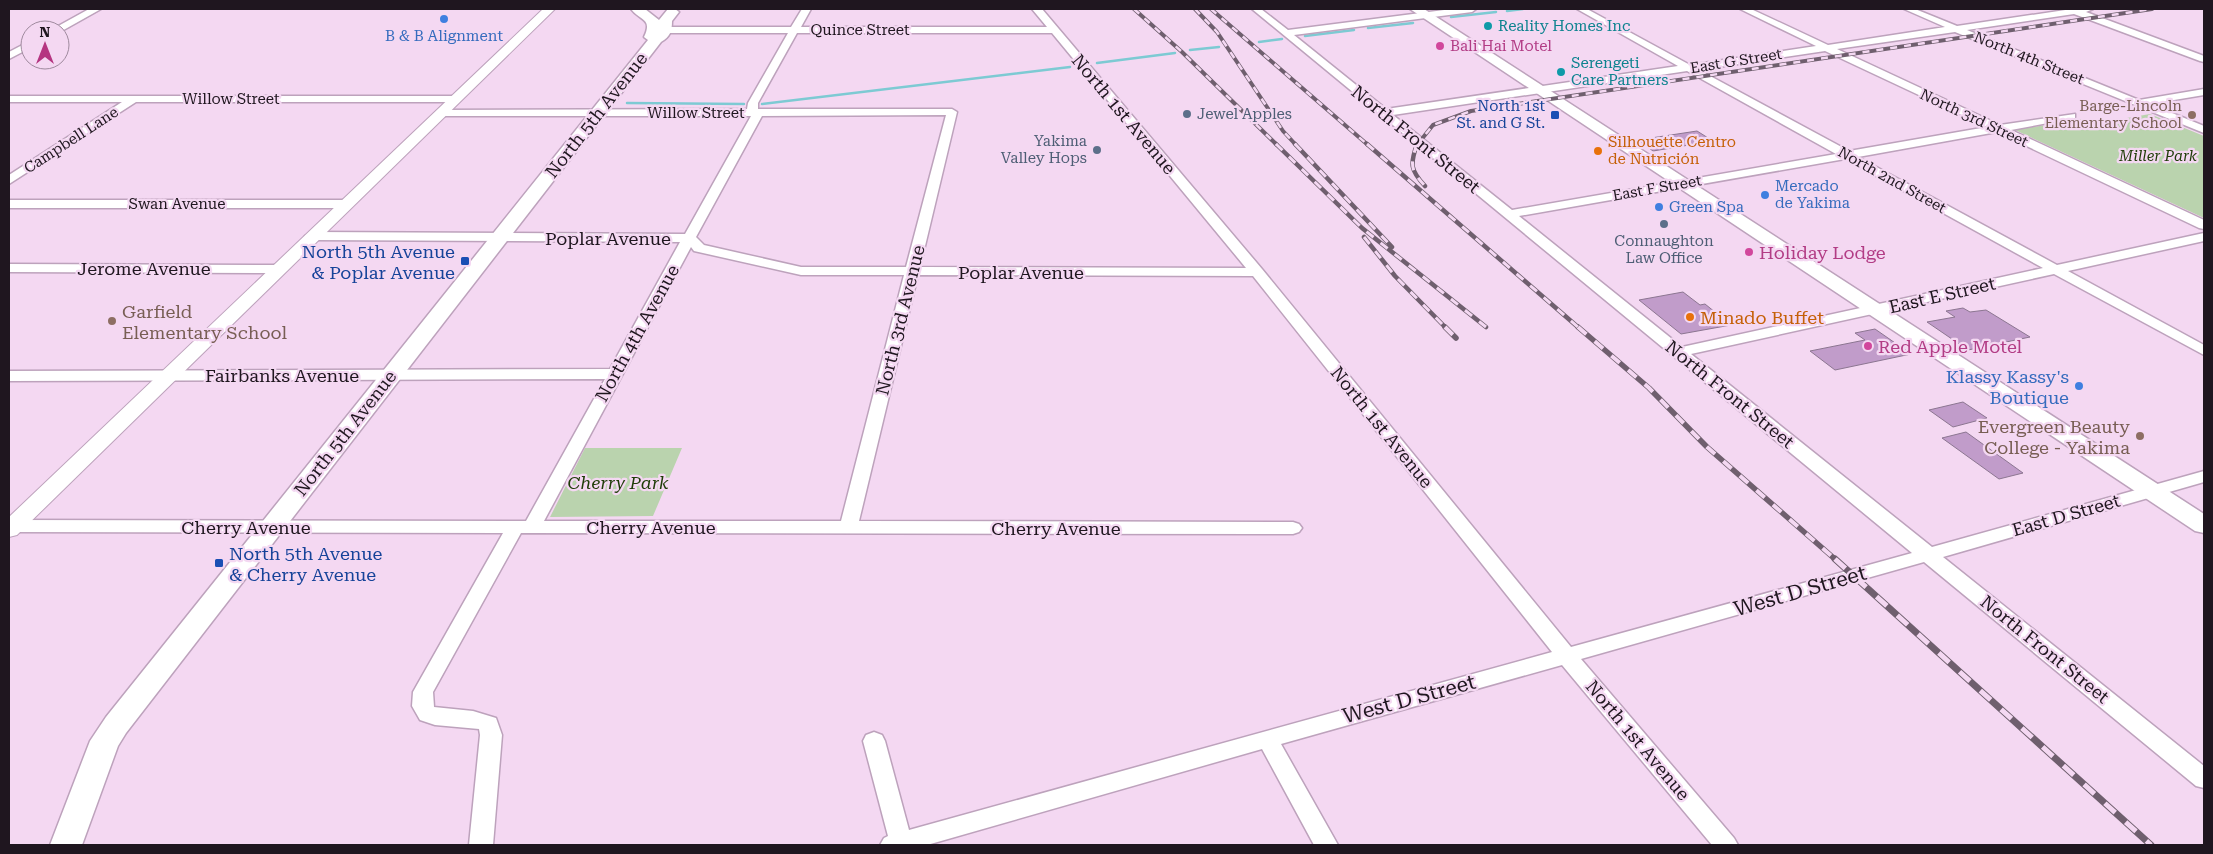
<svg xmlns="http://www.w3.org/2000/svg" width="2213" height="854" font-family="'Roboto Serif',serif">
	<style>
		.green { fill: #bad3ae }
		.lines { fill: none; stroke-linecap: round; stroke-linejoin: round }
		.stream { stroke: #7dcad3; stroke-width: 2.5 }
		.building { fill: #c19cca; stroke: #8c7691 }
		.minor-casing { stroke: #bda2bc; stroke-width: 3 }
		.tertiary-casing { stroke: #bda2bc; stroke-width: 2 }
		.secondary-casing { stroke: #bda2bc; stroke-width: 3 }
		.minor { fill: #fff; fill-rule: evenodd }
		.tertiary { fill: #fff; fill-rule: evenodd }
		.secondary { fill: #fff; fill-rule: evenodd }
		.rail-far3-casing { stroke: #6f5f6e; stroke-width: 4 }
		.rail-far2-casing { stroke: #6f5f6e; stroke-width: 4.5 }
		.rail-far1-casing { stroke: #6f5f6e; stroke-width: 5.5 }
		.rail-casing { stroke: #6f5f6e; stroke-width: 7 }
		.rail-far3 { stroke: #f4d8f2; stroke-width: 2.5; stroke-dasharray: 7; stroke-linecap: butt }
		.rail-far2 { stroke: #f4d8f2; stroke-width: 3; stroke-dasharray: 9; stroke-linecap: butt }
		.rail-far1 { stroke: #f4d8f2; stroke-width: 4; stroke-dasharray: 11; stroke-linecap: butt }
		.rail { stroke: #f4d8f2; stroke-width: 5; stroke-dasharray: 14; stroke-linecap: butt }
		.shop-dot { fill: #3f7fe0; stroke: #f4d8f2; stroke-width: 2 }
		.culture-dot { fill: #0f9aa8; stroke: #f4d8f2; stroke-width: 2 }
		.hotel-dot { fill: #d1479c; stroke: #f4d8f2; stroke-width: 2 }
		.service-dot { fill: #5c6f8a; stroke: #f4d8f2; stroke-width: 2 }
		.transit-dot { fill: #1a4fb4; stroke: #f4d8f2; stroke-width: 2 }
		.education-dot { fill: #8d6e63; stroke: #f4d8f2; stroke-width: 2 }
		.food-dot { fill: #e8710a; stroke: #f4d8f2; stroke-width: 2 }
		.labels { text-anchor: middle; dominant-baseline: central; stroke-width: 4.5; stroke-linejoin: round; paint-order: stroke }
		.far-culture-label { font-size: 15px; fill: #0d838f; stroke: #f4d8f2; text-anchor: start }
		.far-street-label { font-size: 15px; fill: #1f161f; stroke: #f4d8f2 }
		.far-shop-label { font-size: 15px; fill: #366cbe; stroke: #f4d8f2; text-anchor: start }
		.far-hotel-label { font-size: 15px; fill: #b23c85; stroke: #f4d8f2; text-anchor: start }
		.far-transit-label { font-size: 15px; fill: #164399; stroke: #f4d8f2; text-anchor: end }
		.far-education-label { font-size: 15px; fill: #785e54; stroke: #f4d8f2; text-anchor: end }
		.far-service-label { font-size: 15px; fill: #4e5e75; stroke: #f4d8f2; text-anchor: start }
		.far-food-label { font-size: 15px; fill: #c56008; stroke: #f4d8f2; text-anchor: start }
		.far-park-label { font-size: 15px; font-style: italic; fill: #1e3c07; stroke: #f4d8f2 }
		.street-label { font-size: 18px; fill: #1f161f; stroke: #f4d8f2 }
		.transit-label { font-size: 18px; fill: #164399; stroke: #f4d8f2; text-anchor: end }
		.hotel-label { font-size: 18px; fill: #b23c85; stroke: #f4d8f2; text-anchor: start }
		.education-label { font-size: 18px; fill: #785e54; stroke: #f4d8f2; text-anchor: start }
		.food-label { font-size: 18px; fill: #c56008; stroke: #f4d8f2; text-anchor: start }
		.shop-label { font-size: 18px; fill: #366cbe; stroke: #f4d8f2; text-anchor: end }
		.park-label { font-size: 18px; font-style: italic; fill: #1e3c07; stroke: #f4d8f2 }
		.near-street-label { font-size: 21px; fill: #1f161f; stroke: #f4d8f2 }
	</style>
	<rect width="100%" height="100%" fill="#f4d8f2"/>
	<!-- green -->
	<path class="green" d="M 2150,114 L 2204,136 L 2204,218 L 2015,130 L 2081,119 L 2092,124 Z
		M 585,448 L 682,448 L 653,516 L 550,517 Z"/>
	<g class="lines">
		<!-- stream -->
		<path class="stream" d="M 1507,11 L 1523,9
			M 1451,17 L 1496,12
			M 1368,28 L 1413,23
			M 1305,36 L 1354,30
			M 1259,42 L 1282,39
			M 1190,50 L 1219,47
			M 1097,63 L 1175,53
			M 627,103 L 744,104
			M 762,104 L 1070,67"/>
	</g>
	<!-- building -->
	<path class="building" d="M 1697,131 L 1713,141 L 1653,151 L 1638,140 Z
		M 1683,292 L 1700,305 L 1705,304 L 1731,325 L 1681,334 L 1639,300 Z
		M 1963,308 L 1970,312 L 1986,310 L 2030,337 L 1968,350 L 1927,322 L 1955,317 L 1946,311 Z
		M 1875,329 L 1911,354 L 1835,370 L 1810,351 L 1865,340 L 1855,333 Z
		M 1963,402 L 1987,418 L 1953,427 L 1929,410 Z
		M 1966,432 L 2023,473 L 1999,479 L 1942,438 Z"/>
	<g class="lines">
		<!-- minor casing -->
		<g class="minor-casing">
			<path id="minor" d="M 89,9 L 101,9 L 60,32 L 51,30 Z
				M 802,9 L 811,9 L 801,27 L 1047,27 L 1032,9 L 1042,9 L 1262,269 L 1571,647 L 1912,553 L 1252,9 L 1261,9 L 1288,30 L 1452,9 L 1476,9 L 1472,12 L 1294,35 L 1386,109 L 1678,66 L 1577,9 L 1587,9 L 1690,65 L 1816,46 L 1740,9 L 1751,9 L 1828,45 L 1945,27 L 1904,9 L 1915,9 L 1957,26 L 2072,9 L 2093,9 L 2086,12 L 2204,56 L 2204,62 L 2200,61 L 2074,14 L 1967,30 L 2139,100 L 2204,89 L 2204,95 L 2150,104 L 2204,126 L 2204,133 L 1955,32 L 1837,49 L 2000,125 L 2075,114 L 2075,118 L 2011,130 L 2204,220 L 2204,229 L 2199,228 L 1997,132 L 1858,157 L 2057,265 L 2204,233 L 2204,241 L 2068,271 L 2204,345 L 2204,355 L 2054,274 L 1691,354 L 1932,547 L 2204,471 L 2204,482 L 1943,557 L 2204,766 L 2204,788 L 2196,786 L 1924,562 L 1581,659 L 1734,838 L 1738,845 L 1712,845 L 1562,665 L 1281,744 L 1338,845 L 1314,845 L 1262,749 L 927,845 L 880,845 L 884,838 L 888,836 L 863,741 L 866,735 L 874,732 L 882,735 L 885,741 L 909,830 L 1552,652 L 1253,276 L 918,275 L 859,521 L 1293,522 L 1299,524 L 1302,528 L 1299,532 L 1293,534 L 521,533 L 433,692 L 434,707 L 473,711 L 496,718 L 502,735 L 493,845 L 469,845 L 480,735 L 479,729 L 435,725 L 420,720 L 412,706 L 413,692 L 503,533 L 9,532 L 9,520 L 526,521 L 605,379 L 9,381 L 9,371 L 610,369 L 680,242 L 312,240 L 305,236 L 312,232 L 685,234 L 751,116 L 440,116 L 435,113 L 440,110 L 747,109 L 748,103 L 788,33 L 666,33 L 661,30 L 666,27 L 791,27 ZM 797,33 L 1052,33 L 1246,268 L 920,267 L 957,112 L 952,109 L 758,109 L 758,103 ZM 1825,51 L 1987,127 L 1849,151 L 1699,70 ZM 1687,71 L 1836,154 L 1512,210 L 1393,115 ZM 946,115 L 906,267 L 801,267 L 704,245 L 696,237 L 762,116 ZM 1845,159 L 2043,268 L 1682,347 L 1519,216 ZM 691,247 L 694,251 L 801,275 L 904,275 L 841,521 L 544,521 Z
				M 30,41 L 30,48 L 9,59 L 9,52 Z
				M 9,96 L 453,96 L 458,99 L 453,102 L 136,102 L 9,184 L 9,175 L 122,102 L 9,102 Z
				M 9,200 L 346,200 L 352,204 L 346,208 L 9,208 Z
				M 9,264 L 280,265 L 287,269 L 280,273 L 9,272 Z"/>
		</g>
		<!-- tertiary casing -->
		<g class="tertiary-casing">
			<path id="tertiary" d="M 543,9 L 555,9 L 17,535 L 9,537 L 9,517 Z
				M 901,830 L 911,834 L 916,845 L 888,845 L 891,834 Z"/>
		</g>
		<!-- secondary casing -->
		<g class="secondary-casing">
			<path id="secondary" d="M 631,9 L 645,9 L 659,20 L 668,9 L 675,9 L 679,12 L 672,21 C 672,31 670,37 661,42 L 126,733 L 118,746 L 82,845 L 50,845 L 90,741 L 106,717 L 648,40 L 644,37 C 653,18 640,21 631,9 Z
				M 1410,9 L 1424,9 L 2204,514 L 2204,533 L 2195,531 Z"/>
		</g>
		<!-- minor -->
		<use href="#minor" class="minor"/>
		<!-- tertiary -->
		<use href="#tertiary" class="tertiary"/>
		<!-- secondary -->
		<use href="#secondary" class="secondary"/>
		<!-- rail-far3 casing -->
		<g class="rail-far3-casing">
			<path id="rail-far3" d="M 1134,9 L 1182,52 L 1277,145
				M 1195,9 L 1217,32 L 1283,131 L 1296,145
				M 1211,9 L 1368,145
				M 1417,145 L 1433,125 L 1471,111 L 2152,9"/>
		</g>
		<!-- rail-far2 casing -->
		<g class="rail-far2-casing">
			<path id="rail-far2" d="M 1276,144 L 1362,228 L 1486,327
				M 1295,144 L 1392,247
				M 1367,144 L 1579,328
				M 1417,144 C 1410,164 1410,170 1425,186
				M 1364,237 L 1395,276 L 1446,328"/>
		</g>
		<!-- rail-far1 casing -->
		<g class="rail-far1-casing">
			<path id="rail-far1" d="M 1445,327 L 1456,338
				M 1578,327 L 1649,388 L 1707,447 L 1836,560"/>
		</g>
		<!-- rail casing -->
		<g class="rail-casing">
			<path id="rail" d="M 1835,559 L 2151,845"/>
		</g>
		<!-- rail-far3 -->
		<use href="#rail-far3" class="rail-far3"/>
		<!-- rail-far2 -->
		<use href="#rail-far2" class="rail-far2"/>
		<!-- rail-far1 -->
		<use href="#rail-far1" class="rail-far1"/>
		<!-- rail -->
		<use href="#rail" class="rail"/>
	</g>
	<!-- markers -->
	<g class="shop-dot">
		<circle cx="444" cy="19" r="5"/>
		<circle cx="1765" cy="195" r="5"/>
		<circle cx="1659" cy="207" r="5"/>
		<circle cx="2079" cy="386" r="5"/>
	</g>
	<g class="culture-dot">
		<circle cx="1488" cy="26" r="5"/>
		<circle cx="1561" cy="72" r="5"/>
	</g>
	<g class="hotel-dot">
		<circle cx="1440" cy="46" r="5"/>
		<circle cx="1749" cy="252" r="5"/>
		<circle cx="1868" cy="346" r="5"/>
	</g>
	<g class="service-dot">
		<circle cx="1187" cy="114" r="5"/>
		<circle cx="1097" cy="150" r="5"/>
		<circle cx="1664" cy="224" r="5"/>
	</g>
	<g class="transit-dot">
		<rect x="1550" y="110" width="10" height="10" rx="2.5"/>
		<rect x="460" y="256" width="10" height="10" rx="2.5"/>
		<rect x="214" y="558" width="10" height="10" rx="2.5"/>
	</g>
	<g class="education-dot">
		<circle cx="2192" cy="115" r="5"/>
		<circle cx="112" cy="321" r="5"/>
		<circle cx="2140" cy="436" r="5"/>
	</g>
	<g class="food-dot">
		<circle cx="1598" cy="151" r="5"/>
		<circle cx="1690" cy="317" r="5"/>
	</g>
	<g class="labels">
		<!-- far-culture labels -->
		<g class="far-culture-label">
			<text x="1498" y="26">Reality Homes Inc</text>
			<text x="1571" y="63">Serengeti<tspan x="1571" dy="17">Care Partners</tspan></text>
		</g>
		<!-- far-street labels -->
		<g class="far-street-label">
			<text x="860" y="30">Quince Street</text>
			<text transform="translate(2029 58) rotate(22)">North 4th Street</text>
			<text transform="translate(1736 61) rotate(-9)">East G Street</text>
			<text x="231" y="99">Willow Street</text>
			<text x="696" y="113">Willow Street</text>
			<text transform="translate(1974 118) rotate(25)">North 3rd Street</text>
			<text transform="translate(71 140) rotate(-33)">Campbell Lane</text>
			<text transform="translate(1892 180) rotate(29)">North 2nd Street</text>
			<text transform="translate(1657 188) rotate(-10)">East F Street</text>
			<text x="177" y="204">Swan Avenue</text>
		</g>
		<!-- far-shop labels -->
		<g class="far-shop-label">
			<text x="444" y="36" text-anchor="middle">B &amp; B Alignment</text>
			<text x="1775" y="186">Mercado<tspan x="1775" dy="17">de Yakima</tspan></text>
			<text x="1669" y="207">Green Spa</text>
		</g>
		<!-- far-hotel labels -->
		<g class="far-hotel-label">
			<text x="1450" y="46">Bali Hai Motel</text>
		</g>
		<!-- far-transit labels -->
		<g class="far-transit-label">
			<text x="1545" y="106">North 1st<tspan x="1545" dy="17">St. and G St.</tspan></text>
		</g>
		<!-- far-education labels -->
		<g class="far-education-label">
			<text x="2182" y="106">Barge-Lincoln<tspan x="2182" dy="17">Elementary School</tspan></text>
		</g>
		<!-- far-service labels -->
		<g class="far-service-label">
			<text x="1197" y="114">Jewel Apples</text>
			<text x="1087" y="141" text-anchor="end">Yakima<tspan x="1087" dy="17">Valley Hops</tspan></text>
			<text x="1664" y="241" text-anchor="middle">Connaughton<tspan x="1664" dy="17">Law Office</tspan></text>
		</g>
		<!-- far-food labels -->
		<g class="far-food-label">
			<text x="1608" y="142">Silhouette Centro<tspan x="1608" dy="17">de Nutrición</tspan></text>
		</g>
		<!-- far-park labels -->
		<g class="far-park-label">
			<text x="2158" y="156">Miller Park</text>
		</g>
		<!-- street labels -->
		<g class="street-label">
			<text transform="translate(1124 114) rotate(50)">North 1st Avenue</text>
			<text transform="translate(596 115) rotate(-52)">North 5th Avenue</text>
			<text transform="translate(1416 139) rotate(39)">North Front Street</text>
			<text x="608" y="238">Poplar Avenue</text>
			<text x="144" y="268">Jerome Avenue</text>
			<text x="1021" y="272">Poplar Avenue</text>
			<text transform="translate(1942 295) rotate(-13)">East E Street</text>
			<text transform="translate(900 320) rotate(-76)">North 3rd Avenue</text>
			<text transform="translate(637 333) rotate(-61)">North 4th Avenue</text>
			<text x="282" y="375">Fairbanks Avenue</text>
			<text transform="translate(1730 394) rotate(39)">North Front Street</text>
			<text transform="translate(1382 427) rotate(51)">North 1st Avenue</text>
			<text transform="translate(345 433) rotate(-52)">North 5th Avenue</text>
			<text transform="translate(2066 515) rotate(-16)">East D Street</text>
			<text x="246" y="527">Cherry Avenue</text>
			<text x="651" y="527">Cherry Avenue</text>
			<text x="1056" y="528">Cherry Avenue</text>
			<text transform="translate(2045 649) rotate(39)">North Front Street</text>
			<text transform="translate(1638 740) rotate(50)">North 1st Avenue</text>
		</g>
		<!-- transit labels -->
		<g class="transit-label">
			<text x="455" y="251">North 5th Avenue<tspan x="455" dy="21">&amp; Poplar Avenue</tspan></text>
			<text x="229" y="553" text-anchor="start">North 5th Avenue<tspan x="229" dy="21">&amp; Cherry Avenue</tspan></text>
		</g>
		<!-- hotel labels -->
		<g class="hotel-label">
			<text x="1759" y="252">Holiday Lodge</text>
			<text x="1878" y="346">Red Apple Motel</text>
		</g>
		<!-- education labels -->
		<g class="education-label">
			<text x="122" y="311">Garfield<tspan x="122" dy="21">Elementary School</tspan></text>
			<text x="2130" y="426" text-anchor="end">Evergreen Beauty<tspan x="2130" dy="21">College - Yakima</tspan></text>
		</g>
		<!-- food labels -->
		<g class="food-label">
			<text x="1700" y="317">Minado Buffet</text>
		</g>
		<!-- shop labels -->
		<g class="shop-label">
			<text x="2069" y="376">Klassy Kassy's<tspan x="2069" dy="21">Boutique</tspan></text>
		</g>
		<!-- park labels -->
		<g class="park-label">
			<text x="618" y="482">Cherry Park</text>
		</g>
		<!-- near-street labels -->
		<g class="near-street-label">
			<text transform="translate(1800 591) rotate(-16)">West D Street</text>
			<text transform="translate(1409 699) rotate(-15)">West D Street</text>
		</g>
	</g>
	<!-- border -->
	<rect width="2213" height="854" fill="none" stroke="#1f161f" stroke-width="20"/>
	<!-- north arrow -->
	<g transform="translate(45 45)"><circle r="24" fill="#f4d8f2" stroke="#9f8a9e"/>
	<path d="M0-4L9 19L0 12L-9 19Z" fill="#b53581"/>
	<text y="-8" font-size="14" font-weight="bold" text-anchor="middle" fill="#1f161f">N</text>
	</g>
</svg>
